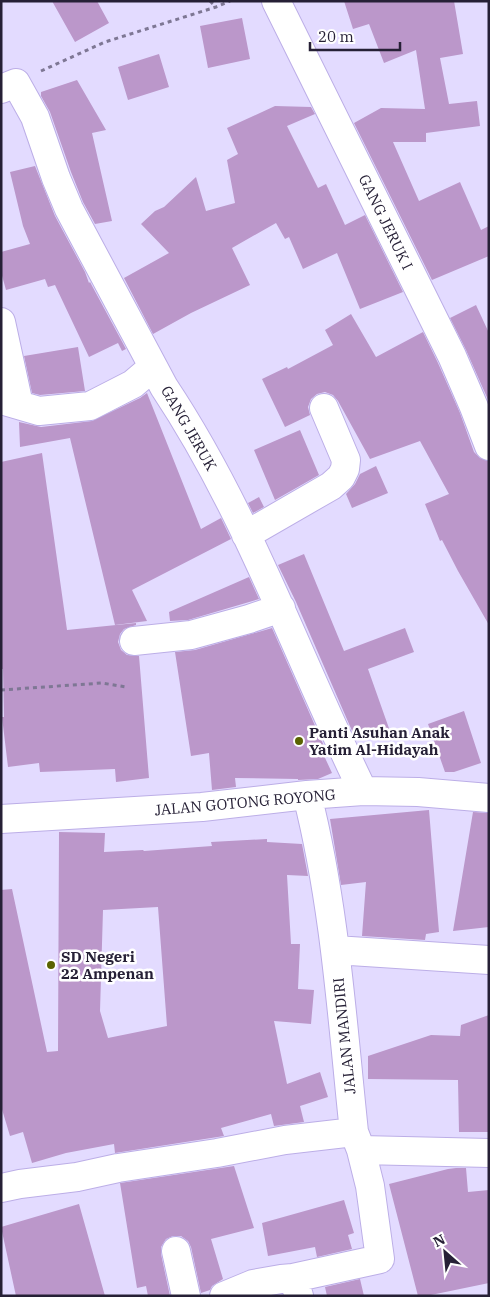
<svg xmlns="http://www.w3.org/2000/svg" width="490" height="1297" font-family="'IBM Plex Serif',serif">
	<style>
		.building { fill: #bb97ca; fill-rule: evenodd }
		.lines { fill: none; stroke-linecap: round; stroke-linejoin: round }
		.minor-casing { stroke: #bcaee7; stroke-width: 30 }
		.path { stroke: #7e7794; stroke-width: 3; stroke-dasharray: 4 4; stroke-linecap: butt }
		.minor { stroke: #fff; stroke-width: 28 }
		.poi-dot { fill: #5a6301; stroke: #fff; stroke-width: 2 }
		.labels { text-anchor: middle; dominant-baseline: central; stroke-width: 5; stroke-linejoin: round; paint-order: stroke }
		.street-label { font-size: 15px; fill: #262036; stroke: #fff }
		.poi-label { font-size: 15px; font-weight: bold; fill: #262036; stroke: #fff; text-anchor: start }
	</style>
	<rect width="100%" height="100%" fill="#e3dbff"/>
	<!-- building -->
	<path class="building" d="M 52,1 L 97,1 L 109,23 L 75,42 Z
		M 344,1 L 454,1 L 463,54 L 440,58 L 449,104 L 477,101 L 480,126 L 426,133 L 426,142 L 393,142 L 419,201 L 460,182 L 481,230 L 489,226 L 489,256 L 432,280 L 354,123 L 381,108 L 425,109 L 416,50 L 384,63 L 369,24 L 353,29 Z
		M 242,18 L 250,59 L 208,68 L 200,26 Z
		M 159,54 L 169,87 L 128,100 L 118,67 Z
		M 77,80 L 106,130 L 92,133 L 112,221 L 95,224 L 83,202 L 71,172 L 50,112 L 41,96 L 41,92 Z
		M 275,106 L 311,107 L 315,114 L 287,126 L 318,188 L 326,184 L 345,225 L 365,215 L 403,292 L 360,309 L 337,253 L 303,269 L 289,237 L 285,239 L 276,223 L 232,248 L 250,285 L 191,313 L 153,334 L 124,278 L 169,253 L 141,224 L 155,211 L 164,207 L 196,177 L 206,211 L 235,203 L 227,160 L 238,154 L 227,128 Z
		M 35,166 L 55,216 L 85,272 L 89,283 L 90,282 L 126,349 L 122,351 L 118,343 L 89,357 L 55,285 L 48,287 L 45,279 L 6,290 L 1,272 L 1,252 L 30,244 L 23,226 L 10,172 Z
		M 476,305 L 489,333 L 489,402 L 466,350 L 450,318 Z
		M 351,314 L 376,357 L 423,332 L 438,363 L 460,413 L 474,452 L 480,458 L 489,461 L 489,625 L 458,571 L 442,540 L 440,541 L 425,504 L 449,494 L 420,441 L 370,459 L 338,401 L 333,395 L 325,392 L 317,394 L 311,399 L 308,407 L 310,415 L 285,427 L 262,379 L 287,367 L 288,369 L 333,345 L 325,330 Z
		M 78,347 L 85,391 L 40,395 L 32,393 L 24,356 Z
		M 147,393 L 201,529 L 221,518 L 231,539 L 132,590 L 147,621 L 115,625 L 70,438 L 20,447 L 19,422 L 41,427 L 92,421 L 140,398 Z
		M 300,430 L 319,475 L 275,500 L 254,450 Z
		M 42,453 L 67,630 L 136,623 L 136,625 L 124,629 L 120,634 L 118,642 L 121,650 L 127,655 L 139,656 L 149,778 L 116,782 L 115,769 L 40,772 L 39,763 L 8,767 L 2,717 L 4,717 L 3,669 L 1,669 L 1,462 Z
		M 376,466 L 388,493 L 352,508 L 346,494 L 355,484 L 360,474 Z
		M 259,497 L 264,507 L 253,513 L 248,503 Z
		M 304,554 L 344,651 L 405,628 L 414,652 L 368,669 L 391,734 L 356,740 L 296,602 L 278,565 Z
		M 249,577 L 259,599 L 188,620 L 170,621 L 169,612 Z
		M 272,628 L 324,746 L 320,747 L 332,773 L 318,779 L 298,780 L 298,779 L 235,778 L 236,787 L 212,790 L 209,753 L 191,756 L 175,652 L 195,650 Z
		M 464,711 L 481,763 L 454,772 L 445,772 L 428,724 Z
		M 429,810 L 439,932 L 426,934 L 425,940 L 362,936 L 366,882 L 341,885 L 330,819 Z
		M 473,812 L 489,813 L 489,927 L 453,931 Z
		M 59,832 L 105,833 L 104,852 L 143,850 L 144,851 L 212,846 L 211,842 L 267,839 L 267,842 L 302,844 L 308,876 L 287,875 L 291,944 L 300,944 L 298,989 L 314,990 L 311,1024 L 274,1021 L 287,1084 L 320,1072 L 328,1097 L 300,1106 L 304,1122 L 274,1126 L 271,1114 L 221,1128 L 224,1136 L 115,1153 L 114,1144 L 66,1153 L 32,1163 L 23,1132 L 10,1136 L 1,1106 L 1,890 L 12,889 L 47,1052 L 58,1051 ZM 158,907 L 167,1026 L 108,1038 L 100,1011 L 103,910 Z
		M 489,1015 L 489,1132 L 459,1132 L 458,1080 L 368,1079 L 368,1056 L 431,1035 L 460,1036 L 461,1025 Z
		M 234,1166 L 254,1228 L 211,1239 L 223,1279 L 212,1286 L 210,1290 L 201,1293 L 191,1247 L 188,1241 L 181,1236 L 173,1236 L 166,1239 L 161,1247 L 161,1254 L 170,1296 L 148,1296 L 146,1286 L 137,1288 L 120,1183 Z
		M 456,1168 L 466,1168 L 468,1192 L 489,1190 L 489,1283 L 426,1296 L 418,1296 L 389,1184 L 448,1169 Z
		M 344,1200 L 354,1233 L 348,1235 L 352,1249 L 317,1257 L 315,1247 L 268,1256 L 262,1223 Z
		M 79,1204 L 105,1296 L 16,1296 L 1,1227 Z
		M 360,1279 L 364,1296 L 327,1296 L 325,1287 Z"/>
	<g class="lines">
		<!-- minor casing -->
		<g class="minor-casing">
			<path id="minor" d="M 276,1 L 452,356 L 474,407 L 489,446
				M 1,89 L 16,83 L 35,117 L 56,178 L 69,209 L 164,387 C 248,513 297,657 363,791
				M 1,322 L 19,405
				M 1,400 L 39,411 L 90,406 L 133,384 L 153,367
				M 246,535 L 331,486 L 341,477 L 345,469 L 346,460 L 324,408
				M 134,641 L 191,635 L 249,619 L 281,608
				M 307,795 C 335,905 342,1019 354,1132 L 361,1150 L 489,1153
				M 1,819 L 202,807 L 307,795 L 363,791 L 418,792 L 489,798
				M 335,950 L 489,960
				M 1,1188 L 20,1184 L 77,1177 L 118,1168 L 217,1153 L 285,1140 L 354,1132
				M 176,1251 L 186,1296
				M 224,1296 L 253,1284 L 281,1279 L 293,1278
				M 299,1296 L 293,1278 L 380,1259 L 370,1186 L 361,1150"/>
		</g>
		<!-- path -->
		<path class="path" d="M 210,1 L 216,7
			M 41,71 L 105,42 L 216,7 L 230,1
			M 1,690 L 102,683 L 126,687"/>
		<!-- minor -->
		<use href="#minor" class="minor"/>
	</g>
	<!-- markers -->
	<g class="poi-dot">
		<circle cx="299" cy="741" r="5"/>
		<circle cx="51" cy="965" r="5"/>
	</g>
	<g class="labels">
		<!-- street labels -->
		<g class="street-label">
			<text transform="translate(386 222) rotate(64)">GANG JERUK I</text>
			<text transform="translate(189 428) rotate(60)">GANG JERUK</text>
			<text transform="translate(245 802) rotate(-5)">JALAN GOTONG ROYONG</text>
			<text transform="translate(344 1036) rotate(-96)">JALAN MANDIRI</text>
		</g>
		<!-- poi labels -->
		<g class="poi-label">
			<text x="309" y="732">Panti Asuhan Anak<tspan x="309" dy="17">Yatim Al-Hidayah</tspan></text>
			<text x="61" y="956">SD Negeri<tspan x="61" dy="17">22 Ampenan</tspan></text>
		</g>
	</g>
	<!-- border -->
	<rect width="490" height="1297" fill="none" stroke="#262036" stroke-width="5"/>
	<!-- north arrow -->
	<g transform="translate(445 1252) rotate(333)" stroke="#ffffff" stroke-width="4" paint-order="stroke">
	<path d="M0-4L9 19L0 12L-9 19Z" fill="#262036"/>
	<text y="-8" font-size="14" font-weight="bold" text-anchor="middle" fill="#262036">N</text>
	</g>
	<!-- scale -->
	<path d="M310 42v8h90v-8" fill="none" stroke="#262036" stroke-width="2.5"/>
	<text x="318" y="42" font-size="15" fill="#262036" stroke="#ffffff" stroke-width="4" paint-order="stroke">20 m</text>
</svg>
